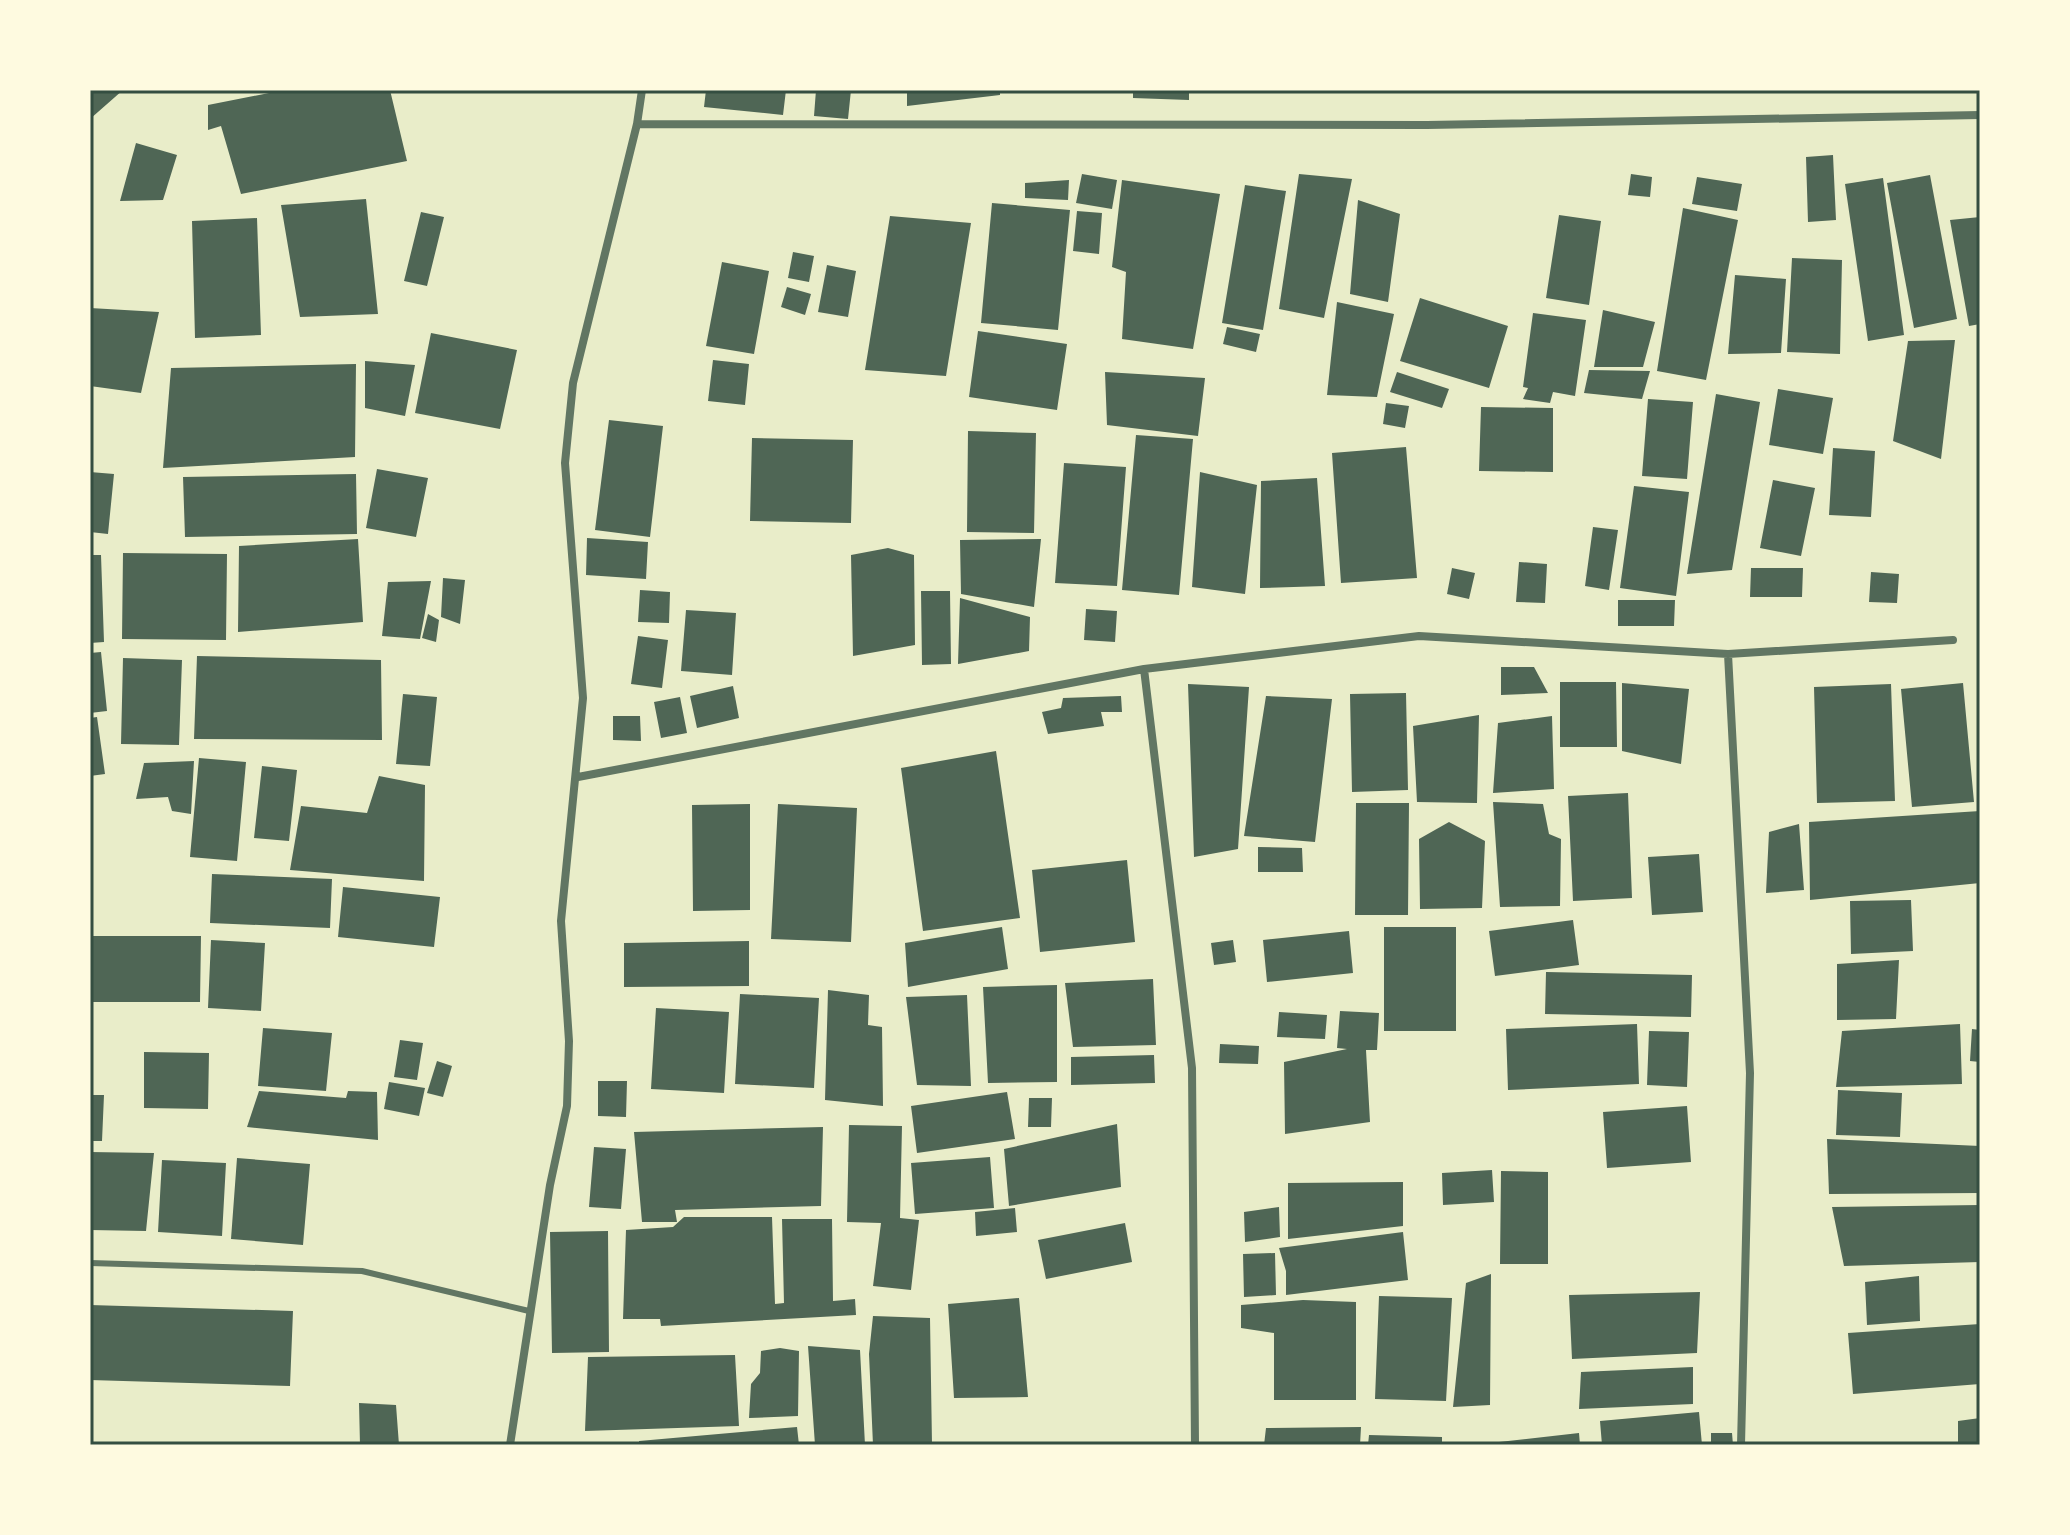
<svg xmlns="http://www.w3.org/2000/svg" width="2070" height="1535" font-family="Arial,sans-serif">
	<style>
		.building { fill: #4f6655 }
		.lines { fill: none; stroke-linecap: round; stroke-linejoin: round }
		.service { stroke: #617663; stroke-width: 6 }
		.minor { stroke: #617663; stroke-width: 8 }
		.neatline { fill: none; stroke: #344e41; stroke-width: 3 }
	</style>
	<rect width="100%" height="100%" fill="#e9edc9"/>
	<!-- building -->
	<path class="building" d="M 90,90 L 123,90 L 90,119 Z
		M 284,90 L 390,90 L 407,161 L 241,194 L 221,126 L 208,130 L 208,105 Z
		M 706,90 L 786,90 L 783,115 L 704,107 Z
		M 816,90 L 851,90 L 848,119 L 814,116 Z
		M 907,90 L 1000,90 L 1000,95 L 907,106 Z
		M 1133,90 L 1189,90 L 1189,100 L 1133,98 Z
		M 136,143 L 177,155 L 163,200 L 120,201 Z
		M 1833,155 L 1836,220 L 1808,222 L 1806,157 Z
		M 1082,174 L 1117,180 L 1112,209 L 1076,203 Z
		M 1299,174 L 1352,179 L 1324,318 L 1279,309 Z
		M 1631,174 L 1652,177 L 1650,197 L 1628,195 Z
		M 1930,175 L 1957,319 L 1914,328 L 1887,183 Z
		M 1697,177 L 1742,184 L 1737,211 L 1692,204 Z
		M 1883,178 L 1904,335 L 1868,341 L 1845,184 Z
		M 1069,180 L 1068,200 L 1025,198 L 1025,183 Z
		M 1122,180 L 1220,194 L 1193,349 L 1122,339 L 1126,272 L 1112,267 Z
		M 1245,185 L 1286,191 L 1263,330 L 1222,323 Z
		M 366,199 L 378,314 L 300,317 L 281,205 Z
		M 1358,200 L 1400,214 L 1388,302 L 1350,294 Z
		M 992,203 L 1070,210 L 1058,330 L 981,323 Z
		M 1683,208 L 1738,220 L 1706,380 L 1657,371 Z
		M 1077,211 L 1102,213 L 1099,254 L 1073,251 Z
		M 421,212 L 444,217 L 427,286 L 404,281 Z
		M 1559,215 L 1601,221 L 1589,305 L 1546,298 Z
		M 890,216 L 971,223 L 946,376 L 865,370 Z
		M 1980,217 L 1980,324 L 1969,326 L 1950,220 Z
		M 257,218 L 261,335 L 195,338 L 192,221 Z
		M 793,252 L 814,256 L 809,282 L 788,278 Z
		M 1792,258 L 1842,260 L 1840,354 L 1787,352 Z
		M 722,262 L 769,271 L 754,354 L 706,346 Z
		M 827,265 L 856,271 L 848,317 L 818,312 Z
		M 1735,275 L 1786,279 L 1781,353 L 1728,354 Z
		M 787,287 L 811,294 L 805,315 L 781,307 Z
		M 1420,298 L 1508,326 L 1489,388 L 1400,361 Z
		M 1337,302 L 1394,314 L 1377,397 L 1327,395 Z
		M 90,308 L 159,312 L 141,393 L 90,386 Z
		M 1603,310 L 1655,322 L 1643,367 L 1594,367 Z
		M 1533,313 L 1586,320 L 1575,396 L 1553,392 L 1550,403 L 1523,399 L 1528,388 L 1523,387 Z
		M 1227,327 L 1260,334 L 1256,352 L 1223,344 Z
		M 978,331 L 1067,344 L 1057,410 L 969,397 Z
		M 431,333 L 517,350 L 500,429 L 415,413 Z
		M 1955,340 L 1941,459 L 1893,441 L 1908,341 Z
		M 713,360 L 749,364 L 745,405 L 708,401 Z
		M 365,361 L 415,365 L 405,416 L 365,408 Z
		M 356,364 L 355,457 L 163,468 L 171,368 Z
		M 1589,370 L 1650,371 L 1642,399 L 1584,393 Z
		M 1105,372 L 1205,378 L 1198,436 L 1107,425 Z
		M 1397,372 L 1449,389 L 1442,408 L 1390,392 Z
		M 1778,389 L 1833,398 L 1823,454 L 1769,445 Z
		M 1716,394 L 1760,402 L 1732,570 L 1687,574 Z
		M 1648,399 L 1693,402 L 1687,479 L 1642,476 Z
		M 1386,403 L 1409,406 L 1405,428 L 1383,424 Z
		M 1481,407 L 1553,408 L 1553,472 L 1479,471 Z
		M 609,420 L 663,426 L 650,537 L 595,530 Z
		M 968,431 L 1036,433 L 1034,533 L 967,532 Z
		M 1136,435 L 1193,439 L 1179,595 L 1122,590 Z
		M 752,438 L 853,440 L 851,523 L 750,521 Z
		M 1406,447 L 1417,578 L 1341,583 L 1332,453 Z
		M 1833,448 L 1875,451 L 1871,517 L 1829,515 Z
		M 1064,463 L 1126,467 L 1117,586 L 1055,583 Z
		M 377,469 L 428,478 L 416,537 L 366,528 Z
		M 90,472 L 114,474 L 108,534 L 90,532 Z
		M 1200,472 L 1257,485 L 1245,594 L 1192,587 Z
		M 356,474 L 357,534 L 185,537 L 183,477 Z
		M 1317,478 L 1325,586 L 1260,588 L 1261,481 Z
		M 1773,480 L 1815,488 L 1801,556 L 1760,548 Z
		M 1634,486 L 1689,492 L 1676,596 L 1620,588 Z
		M 1593,527 L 1618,530 L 1609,590 L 1585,586 Z
		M 587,538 L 648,542 L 646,579 L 586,575 Z
		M 358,539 L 363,622 L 238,632 L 239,546 Z
		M 1041,539 L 1034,607 L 961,594 L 960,540 Z
		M 888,548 L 914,555 L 915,645 L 853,656 L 851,555 Z
		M 123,553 L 227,554 L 226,640 L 122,639 Z
		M 90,555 L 101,555 L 104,642 L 90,643 Z
		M 1519,562 L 1547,564 L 1545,603 L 1516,602 Z
		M 1452,568 L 1475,573 L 1469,599 L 1447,594 Z
		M 1751,568 L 1803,568 L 1802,597 L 1750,597 Z
		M 1871,572 L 1899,574 L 1897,603 L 1869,602 Z
		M 443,578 L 465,580 L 460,624 L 441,617 Z
		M 431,581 L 420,639 L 382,636 L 388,582 Z
		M 640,590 L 670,592 L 669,623 L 638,622 Z
		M 921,591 L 950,591 L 951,664 L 922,665 Z
		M 960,598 L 1030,617 L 1029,651 L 958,664 Z
		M 1618,600 L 1675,600 L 1674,626 L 1618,626 Z
		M 1086,609 L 1117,611 L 1115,642 L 1084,640 Z
		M 686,610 L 736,613 L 732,675 L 681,671 Z
		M 428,614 L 439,620 L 436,642 L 422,638 Z
		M 638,636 L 668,640 L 662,688 L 631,684 Z
		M 101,652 L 107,711 L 90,713 L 90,653 Z
		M 197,656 L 381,660 L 382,740 L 194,739 Z
		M 123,658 L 182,660 L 179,745 L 121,744 Z
		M 1501,667 L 1534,667 L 1548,693 L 1501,695 Z
		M 1560,682 L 1616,682 L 1617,747 L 1560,747 Z
		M 1622,683 L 1689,689 L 1681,764 L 1622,751 Z
		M 1963,683 L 1974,802 L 1912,807 L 1901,689 Z
		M 1188,684 L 1249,687 L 1238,849 L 1194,857 Z
		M 1891,684 L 1895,801 L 1817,803 L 1814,687 Z
		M 733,686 L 739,718 L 697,728 L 690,696 Z
		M 1406,693 L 1408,790 L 1352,792 L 1350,694 Z
		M 403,694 L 437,697 L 430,766 L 396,764 Z
		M 1121,696 L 1122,712 L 1101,712 L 1104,726 L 1048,734 L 1042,712 L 1061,708 L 1063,698 Z
		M 1266,696 L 1332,699 L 1315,842 L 1244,836 Z
		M 680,697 L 687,733 L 661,738 L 654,702 Z
		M 1479,715 L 1477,803 L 1417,802 L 1413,726 Z
		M 613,716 L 640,716 L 641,741 L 613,740 Z
		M 1552,716 L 1554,789 L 1493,793 L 1498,723 Z
		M 97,717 L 105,774 L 90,776 L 90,718 Z
		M 996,751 L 1020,918 L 923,931 L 901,768 Z
		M 199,758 L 246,762 L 237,861 L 190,857 Z
		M 194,761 L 191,814 L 172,811 L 168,797 L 136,799 L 144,763 Z
		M 262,766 L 297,770 L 289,841 L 254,838 Z
		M 379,776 L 425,785 L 424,881 L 290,870 L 301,806 L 367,813 Z
		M 1628,793 L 1632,898 L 1573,901 L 1568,796 Z
		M 1493,802 L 1543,804 L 1549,834 L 1561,839 L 1560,906 L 1500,907 Z
		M 1356,803 L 1409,803 L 1408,915 L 1355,915 Z
		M 750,804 L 750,910 L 693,911 L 692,805 Z
		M 778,804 L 857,808 L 851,942 L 771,939 Z
		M 1980,811 L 1980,883 L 1810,900 L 1809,822 Z
		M 1449,822 L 1485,841 L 1482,908 L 1420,909 L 1419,839 Z
		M 1799,824 L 1804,890 L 1766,893 L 1769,832 Z
		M 1258,847 L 1302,848 L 1303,872 L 1258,872 Z
		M 1699,854 L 1703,912 L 1652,915 L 1648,857 Z
		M 1127,860 L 1135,942 L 1040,952 L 1032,870 Z
		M 212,874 L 332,879 L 330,928 L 210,923 Z
		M 343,887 L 440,897 L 434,947 L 338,937 Z
		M 1911,900 L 1913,951 L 1851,954 L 1850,901 Z
		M 1573,920 L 1579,965 L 1495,976 L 1489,931 Z
		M 1002,927 L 1008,969 L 908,987 L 905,943 Z
		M 1384,927 L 1456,927 L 1456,1031 L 1384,1031 Z
		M 1349,931 L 1353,973 L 1267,982 L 1263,940 Z
		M 90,936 L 201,936 L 200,1002 L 90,1002 Z
		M 211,940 L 265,943 L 261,1011 L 208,1008 Z
		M 1233,940 L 1236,962 L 1214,965 L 1211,943 Z
		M 749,941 L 749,986 L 624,987 L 624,943 Z
		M 1899,960 L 1896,1019 L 1837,1020 L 1837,964 Z
		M 1546,972 L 1692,975 L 1691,1017 L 1545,1014 Z
		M 1153,979 L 1156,1045 L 1073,1047 L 1065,983 Z
		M 1057,985 L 1057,1082 L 988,1083 L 983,987 Z
		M 828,990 L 869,995 L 868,1025 L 882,1027 L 883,1106 L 825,1100 Z
		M 740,994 L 819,998 L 814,1088 L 735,1084 Z
		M 967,995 L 971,1086 L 917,1085 L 906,997 Z
		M 656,1008 L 729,1012 L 724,1093 L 651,1089 Z
		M 1340,1011 L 1379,1013 L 1377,1050 L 1366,1050 L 1370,1122 L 1285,1134 L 1284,1062 L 1347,1049 L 1337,1048 Z
		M 1279,1012 L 1327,1015 L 1325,1039 L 1277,1037 Z
		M 1637,1024 L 1639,1084 L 1508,1090 L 1506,1029 Z
		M 1960,1024 L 1962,1084 L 1836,1087 L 1842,1031 Z
		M 263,1028 L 332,1033 L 326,1091 L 258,1086 Z
		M 1972,1029 L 1980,1030 L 1980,1062 L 1970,1061 Z
		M 1649,1031 L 1689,1032 L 1687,1087 L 1647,1085 Z
		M 400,1040 L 423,1043 L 417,1080 L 394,1077 Z
		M 1220,1044 L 1259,1046 L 1258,1064 L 1219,1063 Z
		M 144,1052 L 209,1053 L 208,1109 L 144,1108 Z
		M 1154,1055 L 1155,1083 L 1071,1085 L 1071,1057 Z
		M 437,1061 L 452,1066 L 443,1097 L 427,1093 Z
		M 598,1081 L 627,1081 L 626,1117 L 598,1116 Z
		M 389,1082 L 425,1088 L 419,1116 L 384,1109 Z
		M 1838,1090 L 1902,1093 L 1900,1137 L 1836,1135 Z
		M 259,1091 L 346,1098 L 348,1091 L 377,1092 L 378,1140 L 247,1127 Z
		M 1007,1092 L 1015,1139 L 917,1153 L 911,1106 Z
		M 90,1095 L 104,1095 L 102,1141 L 90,1141 Z
		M 1029,1098 L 1052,1098 L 1051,1127 L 1028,1127 Z
		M 1687,1106 L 1691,1162 L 1607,1168 L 1603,1112 Z
		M 1117,1124 L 1121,1187 L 1009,1206 L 1004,1149 Z
		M 849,1125 L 902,1126 L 900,1218 L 919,1220 L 911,1290 L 873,1286 L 881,1223 L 847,1222 Z
		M 823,1127 L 821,1206 L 675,1210 L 677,1222 L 642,1222 L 634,1132 Z
		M 1827,1139 L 1980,1146 L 1980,1193 L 1829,1194 Z
		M 594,1147 L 626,1149 L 621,1209 L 589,1207 Z
		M 90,1152 L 154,1153 L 146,1231 L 90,1230 Z
		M 990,1157 L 994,1208 L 915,1214 L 911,1163 Z
		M 237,1158 L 310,1164 L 303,1245 L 231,1239 Z
		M 162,1160 L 226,1163 L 222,1236 L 158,1232 Z
		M 1492,1170 L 1494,1202 L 1443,1205 L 1442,1173 Z
		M 1501,1171 L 1548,1172 L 1548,1264 L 1500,1264 Z
		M 1403,1182 L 1403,1226 L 1288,1239 L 1288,1183 Z
		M 1980,1205 L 1980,1262 L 1844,1266 L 1832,1207 Z
		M 1279,1207 L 1280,1237 L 1245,1242 L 1244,1212 Z
		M 1015,1208 L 1017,1232 L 976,1236 L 975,1212 Z
		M 684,1217 L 772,1217 L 775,1304 L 784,1303 L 782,1219 L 832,1219 L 833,1301 L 855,1299 L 856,1315 L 661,1326 L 660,1319 L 623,1319 L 626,1230 L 673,1227 Z
		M 1125,1223 L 1132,1262 L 1046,1279 L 1038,1240 Z
		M 608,1231 L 609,1352 L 552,1353 L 550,1232 Z
		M 1403,1232 L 1408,1280 L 1286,1295 L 1286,1271 L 1279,1248 Z
		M 1275,1253 L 1276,1295 L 1244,1297 L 1243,1254 Z
		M 1491,1274 L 1490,1405 L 1453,1407 L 1466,1283 Z
		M 1919,1276 L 1920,1321 L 1867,1325 L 1865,1282 Z
		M 1700,1292 L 1697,1353 L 1572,1359 L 1569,1295 Z
		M 1379,1296 L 1452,1298 L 1446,1401 L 1375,1399 Z
		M 1019,1298 L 1028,1397 L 954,1398 L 948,1304 Z
		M 1303,1300 L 1356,1302 L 1356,1400 L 1274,1400 L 1274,1333 L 1241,1328 L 1241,1305 Z
		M 90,1305 L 293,1311 L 290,1386 L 90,1380 Z
		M 873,1316 L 930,1318 L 932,1445 L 873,1445 L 869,1354 Z
		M 1980,1324 L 1980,1384 L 1853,1394 L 1848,1333 Z
		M 808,1346 L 860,1350 L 865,1445 L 815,1445 Z
		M 780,1348 L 799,1351 L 798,1416 L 749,1418 L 751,1384 L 760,1373 L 761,1351 Z
		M 735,1355 L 739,1426 L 585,1431 L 588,1357 Z
		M 1693,1367 L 1693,1404 L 1579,1409 L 1581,1372 Z
		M 359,1403 L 396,1405 L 399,1445 L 360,1445 Z
		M 1699,1412 L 1702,1445 L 1602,1445 L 1600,1421 Z
		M 1980,1418 L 1980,1445 L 1958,1445 L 1958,1421 Z
		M 797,1427 L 799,1445 L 639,1445 L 639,1441 Z
		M 1361,1427 L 1360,1445 L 1264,1445 L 1266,1428 Z
		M 1579,1433 L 1580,1445 L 1499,1445 L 1499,1442 Z
		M 1711,1433 L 1732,1433 L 1733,1445 L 1711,1445 Z
		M 1369,1435 L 1442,1437 L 1442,1445 L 1368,1445 Z"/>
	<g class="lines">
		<!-- service -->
		<path class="service" d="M 90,1263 L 362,1271 L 529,1311"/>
		<!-- minor -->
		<path class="minor" d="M 637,124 L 1427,125 L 1980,115
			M 1728,654 L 1750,1073 L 1741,1445
			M 1144,669 L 1192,1068 L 1195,1445
			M 578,777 L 1144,669 L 1419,636 L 1728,654 L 1953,640
			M 510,1445 L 550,1185 L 567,1106 L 569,1041 L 561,921 L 583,698 L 565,463 L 573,383 L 637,124 L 642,90"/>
	</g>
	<!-- border -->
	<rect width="2070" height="1535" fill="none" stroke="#fefae0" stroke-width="184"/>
	<rect x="92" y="92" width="1886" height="1351" class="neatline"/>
</svg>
